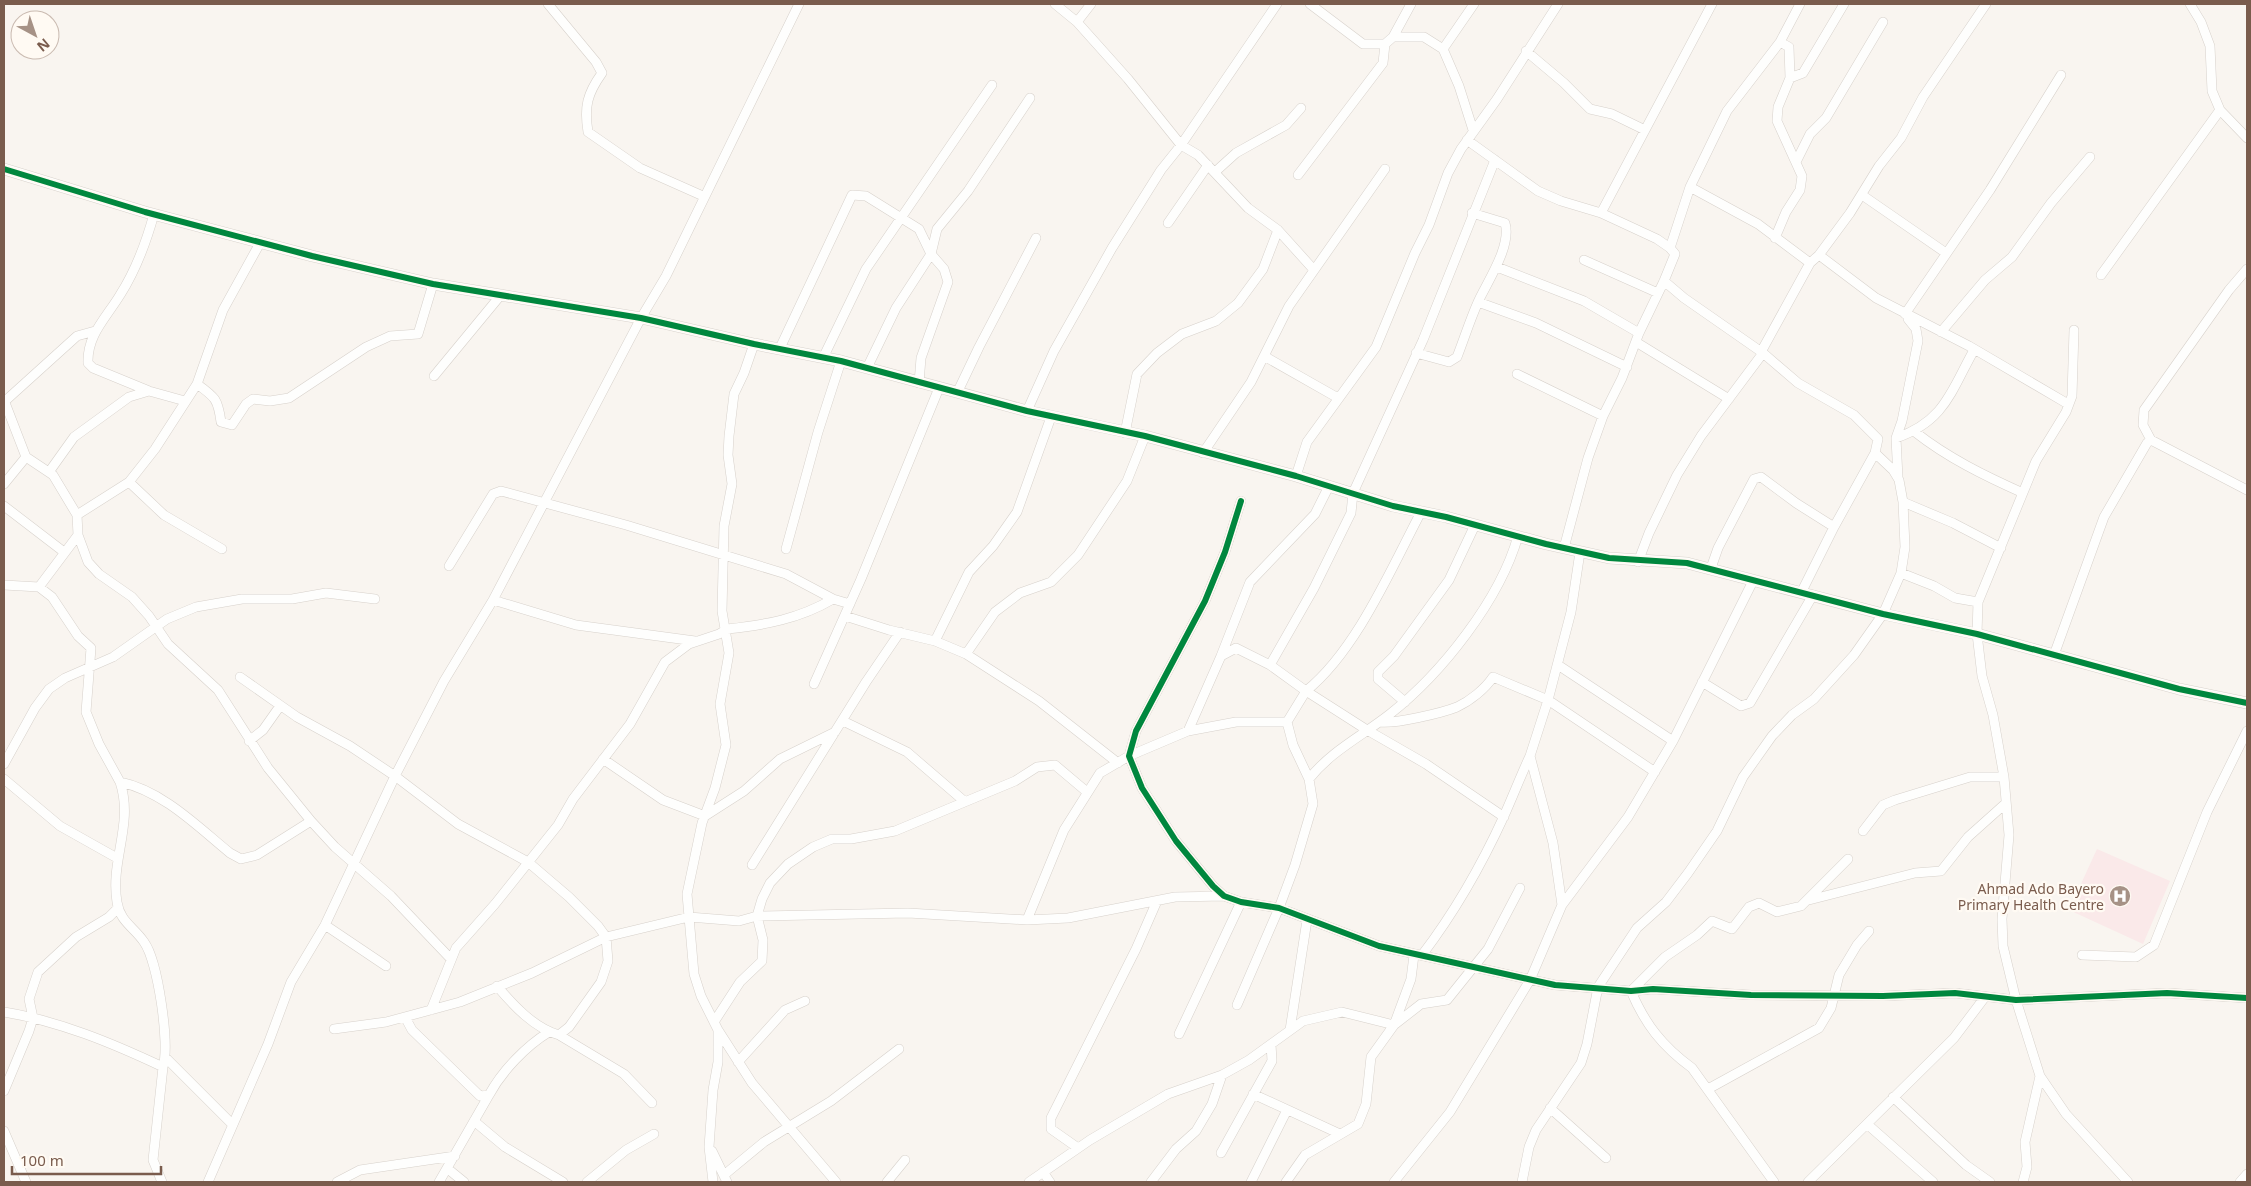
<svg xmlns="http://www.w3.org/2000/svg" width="2251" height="1186" font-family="'Noto Sans',sans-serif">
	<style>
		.medical { fill: #fae9e9 }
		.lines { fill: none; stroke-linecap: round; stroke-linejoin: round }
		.street-casing { stroke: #d7d1cb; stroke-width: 10 }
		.secondary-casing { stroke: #d9d2cb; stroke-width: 12 }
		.street { stroke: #fefefd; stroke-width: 9 }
		.secondary { stroke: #fefefd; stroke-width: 11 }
		.cycleway-casing { stroke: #fffaf3; stroke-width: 9 }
		.cycleway { stroke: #00873e; stroke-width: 6 }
		.labels { text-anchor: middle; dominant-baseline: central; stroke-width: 4.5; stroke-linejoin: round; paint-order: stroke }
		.poi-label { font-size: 14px; fill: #7a5c4d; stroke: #fffaf3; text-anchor: end }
	</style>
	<rect width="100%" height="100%" fill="#f9f5f0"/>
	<!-- medical -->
	<path class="medical" d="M 2097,849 L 2170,881 L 2143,944 L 2069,910 Z"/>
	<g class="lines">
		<!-- street casing -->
		<g class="street-casing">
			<path id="street" d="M 548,4 L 596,62 L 602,73 C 587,94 584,107 588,132 L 640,168 L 703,196
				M 1055,4 L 1077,22
				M 1091,4 L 1077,22 L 1128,79 L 1181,145 L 1198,155 L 1248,208 L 1278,230 L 1314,270
				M 1310,4 L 1363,44 L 1385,44 L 1393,37 L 1424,37 L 1443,49 L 1459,86 L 1473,130
				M 2190,4 L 2201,22 L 2210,46 L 2212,91 L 2220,110 L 2247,138
				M 1393,37 L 1411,4
				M 1443,49 L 1474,4
				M 1526,51 L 1564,83 L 1590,109 L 1612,114 L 1645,130
				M 1790,78 L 1803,73 L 1844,4
				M 1467,140 L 1538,191 L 1561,201 L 1601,213 L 1657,239 L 1670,248 L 1675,254 L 1664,281 L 1639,333 L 1622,378 L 1603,416 L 1588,458 L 1564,548
				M 1796,162 L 1810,134 L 1826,118 L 1883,22
				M 1215,172 L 1236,153 L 1286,125 L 1301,108
				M 1298,175 L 1383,63 L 1385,44
				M 1690,187 L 1727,111 L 1780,42 L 1800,4
				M 1862,195 L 1946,253
				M 1601,213 L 1712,4
				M 154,214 C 146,243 136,270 120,295 C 106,318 87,335 88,363 L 93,368 L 149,391 L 185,401
				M 1168,223 L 1208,165
				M 1775,238 L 1786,212 L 1800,190 L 1802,176 L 1777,121 L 1778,107 L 1790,78 L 1789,47 L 1780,42
				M 1670,248 L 1690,187 L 1758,224 L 1810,263
				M 1819,255 L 1850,213 L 1879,166 L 1901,138 L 1923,97 L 1986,4
				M 1584,260 L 1658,293
				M 1497,267 L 1584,301 L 1639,333
				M 2101,275 L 2220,110
				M 1478,302 L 1536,323 L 1627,367
				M 1905,314 L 1990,190 L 2061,75
				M 2074,330 L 2072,396 L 2066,412 L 2036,461 L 1978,602 L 1977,634 L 1982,676 L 1993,715 L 2004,777 L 2009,835 L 2002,919 L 2003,946 L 2016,1000 L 2040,1076 L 2066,1114 L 2128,1182
				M 1941,332 L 1985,280 L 2012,257 L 2051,203 L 2090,157
				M 1636,342 L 1729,399
				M 780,348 L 852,195 L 866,196 L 919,229 L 931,254 L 896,308 L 867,368
				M 1761,352 L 1810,263 L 1819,255 L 1876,298 L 1969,346 L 2068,404
				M 1416,353 L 1449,362 L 1457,357 C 1464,339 1470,320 1478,302 C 1487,282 1512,246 1505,223 L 1472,213
				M 1264,356 L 1338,398
				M 823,358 L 866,269 L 992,85
				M 1517,374 L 1603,416
				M 434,376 L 500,296
				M 919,383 L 921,358 L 948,282 L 944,269 L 931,254 L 937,229 L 968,191 L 1030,98
				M 197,384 C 215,397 218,399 221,422 L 232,425 L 246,404 L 253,399 L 270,401 L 289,398 L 366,347 L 390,336 L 418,334 L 433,284
				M 958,391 L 979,347 L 1036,238
				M 4,400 L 26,457 L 53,475 L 77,515 L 78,535 L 88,562 L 99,574 L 132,597 L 149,616 L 168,644 L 218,690 L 268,768 L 311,821 L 335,847 L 391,896 L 450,958
				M 4,402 L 77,336 L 95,331
				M 1027,411 L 1054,351 L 1112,248 L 1161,170 L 1181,145 L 1277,4
				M 1915,432 C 1948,458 1985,476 2023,493
				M 1125,433 L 1137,374 L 1157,353 L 1182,334 L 1216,321 L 1238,303 L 1263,269 L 1278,230
				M 1896,438 C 1945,421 1951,391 1974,350
				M 2151,440 L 2143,425 L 2144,410 L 2229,290 L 2247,269
				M 1203,453 L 1251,382 L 1289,306 L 1385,169
				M 49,472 L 74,437 L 129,397 L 149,391
				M 1296,476 L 1307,442 L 1376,347 L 1415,253 L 1429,225 L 1448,173 L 1461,149 L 1497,99 L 1558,4
				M 1898,478 L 1896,438 L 1902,421 L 1918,341 L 1916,329 L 1908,319
				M 4,484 L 26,457
				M 1241,501 L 1225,552 L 1205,601 L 1136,731 L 1129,756 L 1142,788 L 1176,841 L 1213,886 L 1224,896 L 1241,902 L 1279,908 L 1379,946 L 1555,985 L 1631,991 L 1653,989 L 1751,995 L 1883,996 L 1955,993 L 2016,1000 L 2167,993 L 2247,998
				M 1903,502 L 1953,523 L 2001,548
				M 4,506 L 64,552
				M 1421,512 C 1391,569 1356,651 1306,691 L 1367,730 L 1426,764 L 1504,817
				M 77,515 L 129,482
				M 1834,527 L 1875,453
				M 222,549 L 164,515 L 129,482 L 155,449 L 197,384 L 223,310 L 260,243
				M 786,549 L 818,432 L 841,361
				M 1638,562 L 1649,533 L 1677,475 L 1701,436 L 1763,353
				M 449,566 L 493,494 L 501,491 L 626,525 L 786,574 L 833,599
				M 1711,568 L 1718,548 L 1754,479 L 1761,477 L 1796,503 L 1834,527 L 1802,591
				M 1901,573 L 1934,586 L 1955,598 L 1978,602
				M 4,585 L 39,587 L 52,597 L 78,636 L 91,648 L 86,712 L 99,744 L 120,782 C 163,791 198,827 230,853 L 241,859 L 257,855 L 311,821
				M 39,587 L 78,535
				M 493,600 L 576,625 L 695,641
				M 845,616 L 889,630 L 935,641 L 966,654 L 1039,701 L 1118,763
				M 935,641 L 969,572 L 993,546 L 1017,512 L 1051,417
				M 966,654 L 995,612 L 1020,593 L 1051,582 L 1078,555 L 1127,481 L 1145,436
				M 2054,655 L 2104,517 L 2147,443 L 2151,440 L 2247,490
				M 1221,656 L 1250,582 L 1315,514 L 1329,486
				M 1558,665 L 1673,741
				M 240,677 L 297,717 L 350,746 L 395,776 L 458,824 L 528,862 L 569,897 L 598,926 L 606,937 L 608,961 L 601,982 L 569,1027 L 559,1035 C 534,1028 513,1005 497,986
				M 1702,682 L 1741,706 L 1750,703 L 1813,595
				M 814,684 L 861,579 L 939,388
				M 1405,702 L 1378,679 L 1378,672 L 1394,656 L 1449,580 L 1475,525
				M 843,721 L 907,752 L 964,801
				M 1380,722 C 1395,724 1442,713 1457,707 C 1470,701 1485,689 1493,677 L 1548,700 L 1655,772
				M 1188,731 L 1221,656 L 1236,648 L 1270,665
				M 249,741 L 263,730 L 280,706
				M 603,759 L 663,800 L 705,816 L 744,791 L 780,759 L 835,732
				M 4,764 L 35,708 L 49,689 L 65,678 L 113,657 L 167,619 L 196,607 L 242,599 L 292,599 L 326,593 L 375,599
				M 4,779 L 60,826 L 117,858
				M 1309,779 C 1331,751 1362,736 1390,714 C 1441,674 1500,600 1518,536
				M 1863,831 L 1883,805 L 1895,800 L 1970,777 L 2004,777
				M 752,865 L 866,682 L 900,632
				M 1809,900 L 1915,873 L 1941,871 L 1968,837 L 2006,803
				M 1562,905 L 1628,817 L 1673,741 L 1753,581
				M 1027,920 L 1064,830 L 1100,773 L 1129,756 L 1188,731 L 1236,722 L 1287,722
				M 325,925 L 386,966
				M 1422,955 C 1454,913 1482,864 1504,816 C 1513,796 1521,775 1530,756
				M 2082,955 L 2136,957 L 2154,945 L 2207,812 L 2247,731
				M 1237,1005 L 1279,908 L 1295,865 L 1313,804 L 1309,779 L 1293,745 L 1287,722 L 1306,691 L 1270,665 L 1314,588 L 1351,513 L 1353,493 L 1423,340 L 1495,160
				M 431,1010 L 456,948 L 495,904 L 558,825 L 573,799 L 630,724 L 665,662 L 689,644 L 719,634 L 727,629 C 765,625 799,619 833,599 L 850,604
				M 4,1012 C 59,1021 112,1043 163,1067 C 170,1045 158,961 144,942 C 134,927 120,922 117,902 C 110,860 134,824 120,782
				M 405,1017 L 412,1030 L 480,1096 L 489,1095 C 502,1071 526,1046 549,1032
				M 714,1022 L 740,982 L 762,961 L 763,940 L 757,916 L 762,899 L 770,883 L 788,864 L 813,847 L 832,839 L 851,839 L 895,831 L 1015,781 L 1037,767 L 1055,765 L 1087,792
				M 334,1029 L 386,1022 L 460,1002 L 532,973 L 606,937 L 689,917 L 739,921 L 757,916 L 908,913 L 1027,920 L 1068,918 L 1175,897 L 1224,896
				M 718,1030 L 752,1083 L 836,1182
				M 1290,1030 L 1307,920
				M 1179,1034 L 1241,902
				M 559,1035 L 624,1074 L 652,1103
				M 166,1058 L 232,1124
				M 738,1062 L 785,1010 L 805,1001
				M 1708,1089 L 1819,1028 L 1831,1008 L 1839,975 L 1857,945 L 1869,931
				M 4,1091 L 29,1031 L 33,1018 L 29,999 L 38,972 L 76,937 L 109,917 L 118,908
				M 1253,1094 L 1340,1134
				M 1893,1097 L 1966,1165 L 1990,1182
				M 1550,1108 L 1606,1158
				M 474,1121 L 505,1147 L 563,1182
				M 1867,1124 L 1933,1182
				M 4,1131 L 26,1182
				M 1078,1148 L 1051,1129 L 1051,1118 L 1136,949 L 1157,901
				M 712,1151 L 727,1182
				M 1221,1153 L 1272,1061 L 1271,1044
				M 448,1169 L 464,1182
				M 1043,1172 L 1050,1182
				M 724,1175 L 764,1142 L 831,1101 L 899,1049
				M 162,1182 L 153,1160 L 163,1067
				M 208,1182 L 268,1044 L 291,982 L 325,925 L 395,776 L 444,681 L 493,600 L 641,318 L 666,276 L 799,4
				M 337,1182 L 360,1170 L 455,1156
				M 439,1182 L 489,1095
				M 587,1182 L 626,1150 L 654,1134
				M 713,1182 L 709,1147 L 713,1090 L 718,1062 L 718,1030 L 701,996 L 694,974 L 687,894 L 702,823 L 715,788 L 726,745 L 720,704 L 729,653 L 722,611 L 724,526 L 732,484 L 728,455 L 729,436 L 734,394 L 744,373 L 754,344
				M 887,1182 L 905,1160
				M 1029,1182 L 1090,1140 L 1168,1094 L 1222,1075 L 1249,1060 L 1303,1021 L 1342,1012 L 1394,1025 L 1411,979 L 1414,955
				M 1151,1182 L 1176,1149 L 1196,1131 L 1212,1104 L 1222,1075
				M 1251,1182 L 1287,1110
				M 1286,1182 L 1305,1155 L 1358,1124 L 1366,1104 L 1371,1057 L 1394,1025 L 1421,1004 L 1447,1000 L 1488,949 L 1520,888
				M 1394,1182 L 1450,1112 L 1530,980 L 1562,905 L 1553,843 L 1530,756 L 1548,700 L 1571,612 L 1580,552
				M 1522,1182 L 1529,1147 L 1536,1130 L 1581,1063 L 1587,1044 L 1598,987 L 1637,928 L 1666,902 L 1688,873 L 1717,831 L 1743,777 L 1772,736 L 1792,715 L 1814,699 L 1854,655 L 1883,614 L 1901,573 L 1905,547 L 1903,502 L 1899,480 L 1893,470 L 1875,453 L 1878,439 L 1854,415 L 1798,383 L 1763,353 L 1684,298 L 1664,281
				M 1774,1182 L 1692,1068 C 1662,1046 1645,1024 1631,991 L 1665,957 L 1697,935 L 1712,921 L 1732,929 L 1749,907 L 1759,903 L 1777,912 L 1801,906 L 1848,859
				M 1808,1182 L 1954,1038 L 1985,997
				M 2023,1182 L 2027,1167 L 2025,1142 L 2040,1076
				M 2240,1182 L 2247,1174"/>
		</g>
		<!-- secondary casing -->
		<g class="secondary-casing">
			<path id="secondary" d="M 4,169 L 145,212 L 312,256 L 433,284 L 641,318 L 754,344 L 841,361 L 1027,411 L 1145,436 L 1296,476 L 1393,506 L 1446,517 L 1546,544 L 1609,558 L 1687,563 L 1883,614 L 1977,634 L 2179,689 L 2247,703"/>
		</g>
		<!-- street -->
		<use href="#street" class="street"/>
		<!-- secondary -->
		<use href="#secondary" class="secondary"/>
		<!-- cycleway casing -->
		<g class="cycleway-casing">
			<path id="cycleway" d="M 4,169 L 145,212 L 312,256 L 433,284 L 641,318 L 754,344 L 841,361 L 1027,411 L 1145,436 L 1296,476 L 1393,506 L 1446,517 L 1546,544 L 1609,558 L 1687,563 L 1883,614 L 1977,634 L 2179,689 L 2247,703
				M 1241,501 L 1225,552 L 1205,601 L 1136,731 L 1129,756 L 1142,788 L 1176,841 L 1213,886 L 1224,896 L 1241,902 L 1279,908 L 1379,946 L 1555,985 L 1631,991 L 1653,989 L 1751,995 L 1883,996 L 1955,993 L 2016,1000 L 2167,993 L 2247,998"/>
		</g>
		<!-- cycleway -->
		<use href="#cycleway" class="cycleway"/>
	</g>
	<!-- icons -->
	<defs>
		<g id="hospital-disc" transform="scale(1.125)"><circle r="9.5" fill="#a69286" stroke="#fffaf3"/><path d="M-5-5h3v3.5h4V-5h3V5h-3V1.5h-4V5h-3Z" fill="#fff"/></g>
	</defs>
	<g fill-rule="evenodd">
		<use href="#hospital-disc" x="2120" y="896"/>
	</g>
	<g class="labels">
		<!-- poi labels -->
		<g class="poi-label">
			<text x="2104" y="888">Ahmad Ado Bayero<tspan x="2104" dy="16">Primary Health Centre</tspan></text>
		</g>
	</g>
	<!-- border -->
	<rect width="2251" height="1186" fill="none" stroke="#7a5c4d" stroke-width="10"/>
	<!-- north arrow -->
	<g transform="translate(35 35) rotate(140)"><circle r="24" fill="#fffaf3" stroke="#cabbb1"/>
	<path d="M0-4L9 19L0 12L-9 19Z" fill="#a69286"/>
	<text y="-8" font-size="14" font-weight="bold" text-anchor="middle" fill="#7a5c4d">N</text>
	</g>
	<!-- scale -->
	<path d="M12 1166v8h149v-8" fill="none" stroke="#7a5c4d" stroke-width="2.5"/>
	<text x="20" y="1166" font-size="15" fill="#7a5c4d" stroke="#fffaf3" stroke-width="4" paint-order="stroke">100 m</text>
</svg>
